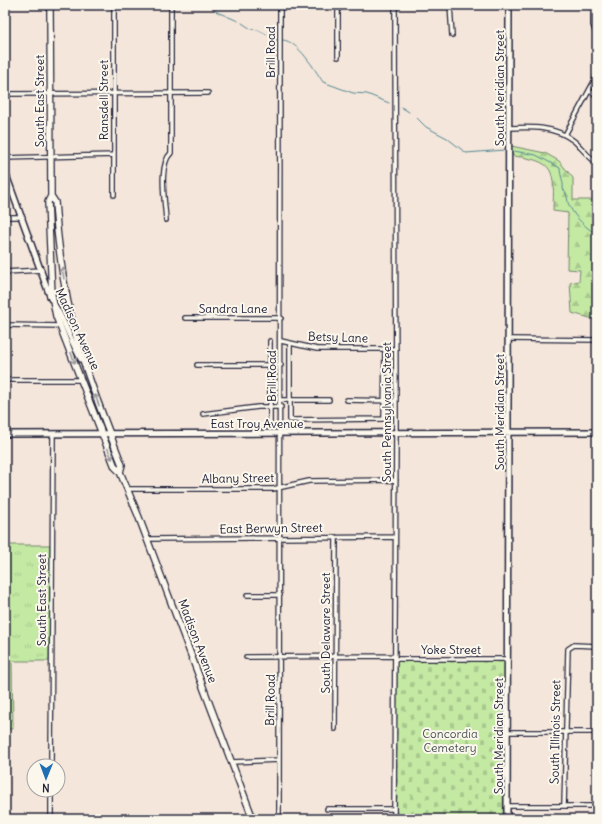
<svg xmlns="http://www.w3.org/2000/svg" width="602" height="824" font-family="Delius,sans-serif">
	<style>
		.grass { fill: url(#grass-tufts); stroke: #73866f }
		.forest { fill: url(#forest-firs); stroke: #73866f }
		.cemetery { fill: url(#cemetery-stones); stroke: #73866f }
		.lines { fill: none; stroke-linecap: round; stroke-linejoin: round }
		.stream { stroke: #548694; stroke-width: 1 }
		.minor-casing { stroke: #22223b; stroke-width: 6 }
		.secondary-casing { stroke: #22223b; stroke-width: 8 }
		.primary-casing { stroke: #22223b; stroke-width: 8 }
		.minor { stroke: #fbf7ec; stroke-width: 3.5 }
		.secondary { stroke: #fbf7ec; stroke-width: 5 }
		.primary { stroke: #fbf7ec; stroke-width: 5.5 }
		.oneway { stroke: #99979c }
		.labels { text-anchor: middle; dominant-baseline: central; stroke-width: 4; stroke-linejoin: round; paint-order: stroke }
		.street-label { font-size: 12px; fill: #22223b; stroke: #fbf7ec }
		.park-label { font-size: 12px; fill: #4a5455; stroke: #fbf7ec }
	</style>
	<defs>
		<pattern id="grass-tufts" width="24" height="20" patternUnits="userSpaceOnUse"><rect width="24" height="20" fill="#c4e9a3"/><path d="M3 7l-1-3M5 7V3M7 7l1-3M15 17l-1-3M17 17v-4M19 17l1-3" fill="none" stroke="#a8c88d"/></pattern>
		<pattern id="forest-firs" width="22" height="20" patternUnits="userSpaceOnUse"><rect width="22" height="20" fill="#c4e9a3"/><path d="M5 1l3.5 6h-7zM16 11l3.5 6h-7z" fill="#a8c88d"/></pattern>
		<pattern id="cemetery-stones" width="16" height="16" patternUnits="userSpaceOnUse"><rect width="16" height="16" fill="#c4e9a3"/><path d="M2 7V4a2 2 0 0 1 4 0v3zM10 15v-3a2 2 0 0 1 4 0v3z" fill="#a8c88d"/></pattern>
	</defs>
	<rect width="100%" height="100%" fill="#f4e6da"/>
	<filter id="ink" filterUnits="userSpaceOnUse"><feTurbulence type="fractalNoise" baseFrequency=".025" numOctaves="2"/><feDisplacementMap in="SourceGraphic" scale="8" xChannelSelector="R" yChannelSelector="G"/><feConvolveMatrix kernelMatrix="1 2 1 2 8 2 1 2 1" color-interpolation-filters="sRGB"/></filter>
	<g filter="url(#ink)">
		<!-- grass -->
		<path class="grass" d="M 5,545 L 50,545 L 49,661 L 12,661 L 13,729 L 5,729 Z"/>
		<!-- forest -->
		<path class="forest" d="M 511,146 L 545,153 L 559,161 L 573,178 L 573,200 L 597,200 L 597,320 L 572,313 L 570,283 L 579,281 L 580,270 L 567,269 L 568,213 L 553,211 C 554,171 557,161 513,156 Z"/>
		<!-- cemetery -->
		<path class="cemetery" d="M 397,661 L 505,661 L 503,819 L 395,819 Z"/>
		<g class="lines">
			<!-- stream -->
			<path class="stream" d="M 214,9 L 217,12 L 238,21
				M 242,23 L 251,29 L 258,30 L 278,40
				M 283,40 C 298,41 315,70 323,82 L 353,93 L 367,94 L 389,103
				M 401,107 L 409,112
				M 417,118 L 426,127 L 447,138 L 466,153 L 505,150
				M 514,151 L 536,155 L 560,168 C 560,176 564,181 563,189 C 569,195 566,201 570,207 C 576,219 586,227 597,235"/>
			<!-- minor casing -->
			<g class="minor-casing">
				<path id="minor" d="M 338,5 L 338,57
					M 450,5 L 452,35
					M 593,5 L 593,25 L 597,36
					M 589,91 L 597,95
					M 5,94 L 208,93
					M 509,128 C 532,127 555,126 574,141 C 582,148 588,157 597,163
					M 565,135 L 597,76
					M 5,158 L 113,155
					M 114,195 L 114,5
					M 5,217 L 23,217
					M 166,220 C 165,202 158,165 171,153 L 171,5
					M 5,272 L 42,270
					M 185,318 L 281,318
					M 5,325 L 60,326
					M 509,339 L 597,340
					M 281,341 L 317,349 L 396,349
					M 290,343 L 290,420 L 384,419 L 385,349
					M 197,365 L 281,365
					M 5,380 L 81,380
					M 281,400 L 329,400
					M 347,400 L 396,401
					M 203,414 L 258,407 L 281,407
					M 270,424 L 270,341
					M 128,489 L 273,489 L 309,481 L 396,480
					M 147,539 L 395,537
					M 247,595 L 280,595
					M 246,657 L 395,656
					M 395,659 L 508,659
					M 335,729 L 336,537
					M 508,732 L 597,732
					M 232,762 L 279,760
					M 51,766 L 53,434
					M 507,806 L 597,806
					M 564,806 L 568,649 L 574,645 L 597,646
					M 327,809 L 394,809
					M 51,819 L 51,790
					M 279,819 L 280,5
					M 394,819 L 396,432 L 395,5"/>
			</g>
			<!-- secondary casing -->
			<g class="secondary-casing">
				<path id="secondary" d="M 5,172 L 51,299
					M 55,306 C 66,323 71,342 81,359
					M 5,434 L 597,432
					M 507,819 L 509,5"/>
			</g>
			<!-- primary casing -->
			<g class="primary-casing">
				<path id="primary" d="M 50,5 L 51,196 L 55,202 C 58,251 65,300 79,347 C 91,387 107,426 122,465 L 120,472
					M 51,196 L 48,202 L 52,295 L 56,316 L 115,467 L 120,472 L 138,515 L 253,819"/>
			</g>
			<!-- minor -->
			<use href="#minor" class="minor"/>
			<!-- secondary -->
			<use href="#secondary" class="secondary"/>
			<!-- primary -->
			<use href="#primary" class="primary"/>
		</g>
		<!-- one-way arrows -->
		<defs><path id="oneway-shaft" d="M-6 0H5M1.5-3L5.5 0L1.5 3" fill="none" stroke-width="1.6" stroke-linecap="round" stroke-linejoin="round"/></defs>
		<g class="oneway">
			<use href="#oneway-shaft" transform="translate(63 273) rotate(-99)"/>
			<use href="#oneway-shaft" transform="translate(73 358) rotate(69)"/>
			<use href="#oneway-shaft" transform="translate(97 400) rotate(-110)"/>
			<use href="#oneway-shaft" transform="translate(110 454) rotate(68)"/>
		</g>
	</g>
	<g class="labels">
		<!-- street labels -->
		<g class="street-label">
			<text transform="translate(270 52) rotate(-90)">Brill Road</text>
			<text transform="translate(499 88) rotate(-90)">South Meridian Street</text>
			<text transform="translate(103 100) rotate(-90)">Ransdell Street</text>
			<text transform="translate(39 101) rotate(-90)">South East Street</text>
			<text x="233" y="308">Sandra Lane</text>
			<text transform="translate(78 329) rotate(65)">Madison Avenue</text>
			<text transform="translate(338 337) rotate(2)">Betsy Lane</text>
			<text transform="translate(271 376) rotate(-90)">Brill Road</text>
			<text transform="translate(386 412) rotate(-90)">South Pennsylvania Street</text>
			<text transform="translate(499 412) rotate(-90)">South Meridian Street</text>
			<text x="257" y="423">East Troy Avenue</text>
			<text transform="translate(238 478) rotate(-1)">Albany Street</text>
			<text transform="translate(271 528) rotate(-1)">East Berwyn Street</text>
			<text transform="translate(41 600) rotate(-90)">South East Street</text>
			<text transform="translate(325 633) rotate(-90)">South Delaware Street</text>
			<text transform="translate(198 641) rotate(69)">Madison Avenue</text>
			<text x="451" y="649">Yoke Street</text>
			<text transform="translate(270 700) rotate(-89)">Brill Road</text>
			<text transform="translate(555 732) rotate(-89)">South Illinois Street</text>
			<text transform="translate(498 736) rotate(-90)">South Meridian Street</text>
		</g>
		<!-- park labels -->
		<g class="park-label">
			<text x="450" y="733">Concordia<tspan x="450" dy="14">Cemetery</tspan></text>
		</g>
	</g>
	<!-- margin -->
	<rect width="602" height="824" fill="none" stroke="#fbf7ec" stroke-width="20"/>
	<rect x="10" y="10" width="582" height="804" fill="none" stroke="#22223b" stroke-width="1.5" filter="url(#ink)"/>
	<!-- north arrow -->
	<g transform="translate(46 778) rotate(181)"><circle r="19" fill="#fbf7ec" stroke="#a4a2a5"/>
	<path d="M0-3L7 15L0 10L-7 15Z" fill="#1f6fb2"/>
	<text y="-6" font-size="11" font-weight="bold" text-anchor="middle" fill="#22223b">N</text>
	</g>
</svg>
